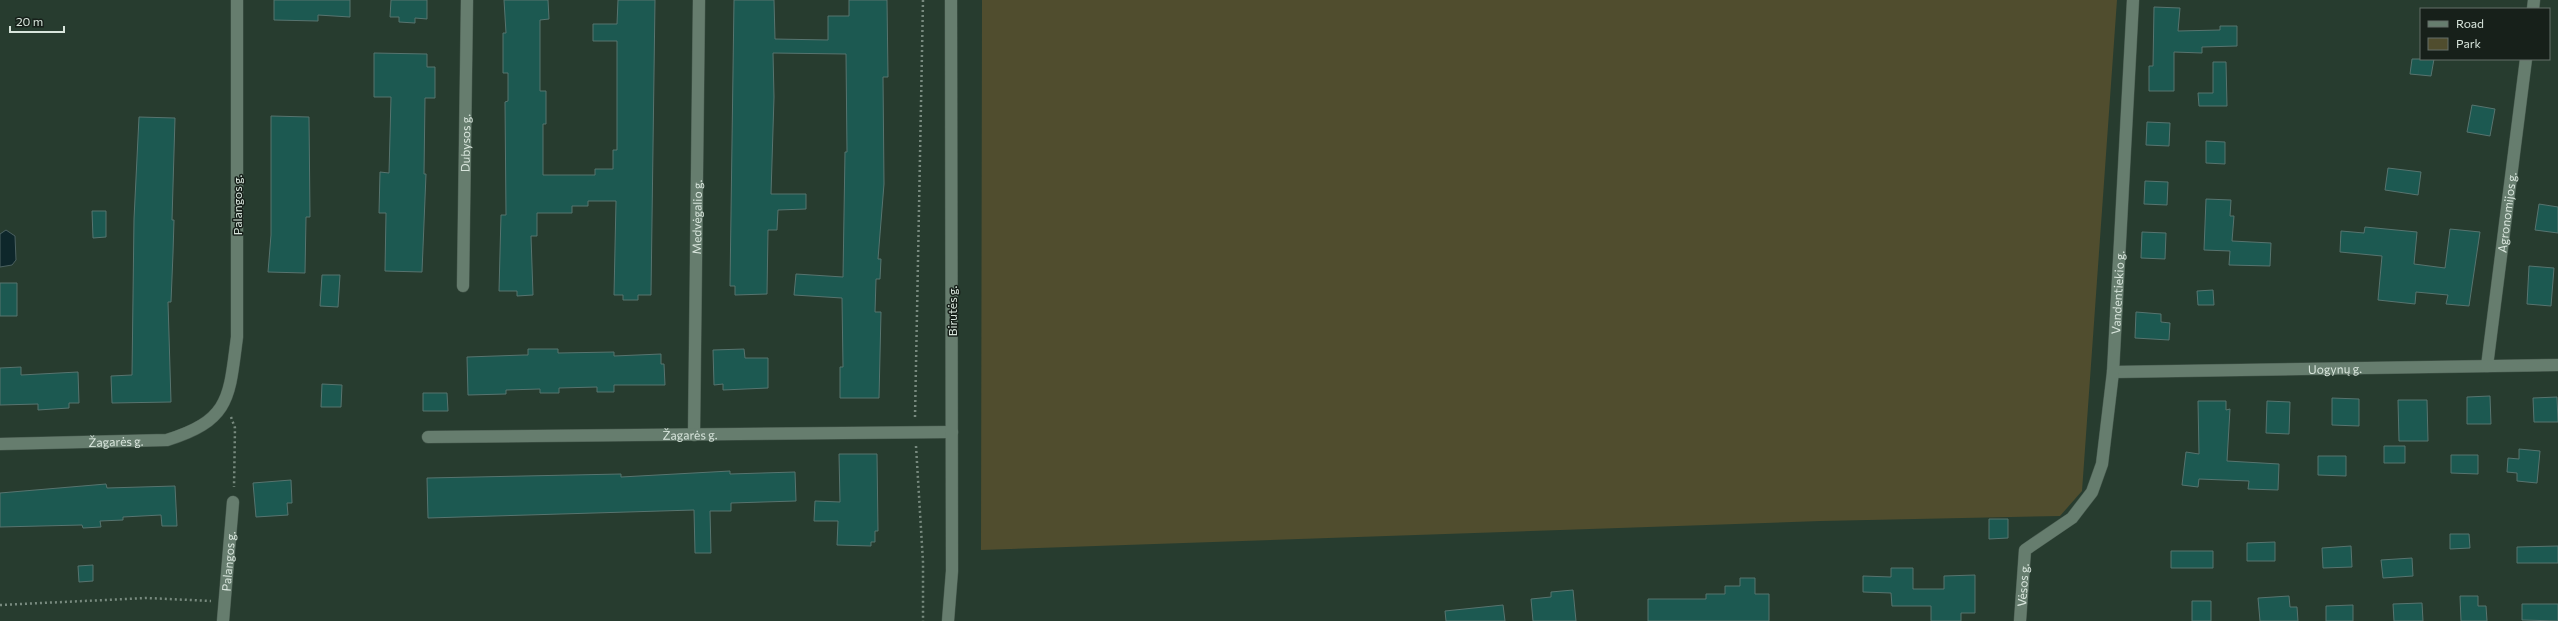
<svg xmlns="http://www.w3.org/2000/svg" width="2558" height="621" font-family="Commissioner,sans-serif">
	<style>
		.green { fill: #504d2e }
		.water { fill: #0e272b; stroke: #4b6060 }
		.building { fill: #1c5951; stroke: #57746f }
		.lines { fill: none; stroke-linecap: round; stroke-linejoin: round }
		.minor-casing { stroke: #47594e; stroke-width: 13 }
		.path { stroke: #788a7f; stroke-width: 2.5; stroke-dasharray: 2 3; stroke-linecap: butt }
		.minor { stroke: #667d6e; stroke-width: 12 }
		.labels { text-anchor: middle; dominant-baseline: central; stroke-width: 3; stroke-linejoin: round; paint-order: stroke }
		.street-label { font-size: 12px; fill: #d8e5dc; stroke: #17201a }
	</style>
	<rect width="100%" height="100%" fill="#273c2f"/>
	<!-- green -->
	<path class="green" d="M 982,0 L 2117,0 L 2082,491 L 2060,516 L 1821,521 L 981,550 Z"/>
	<!-- water -->
	<path class="water" d="M 6,230 L 15,236 L 16,260 L 12,265 L 0,267 L 0,234 Z"/>
	<!-- building -->
	<path class="building" d="M 274,0 L 350,0 L 350,17 L 318,15 L 318,21 L 274,20 Z
		M 391,0 L 427,0 L 427,19 L 415,18 L 415,23 L 399,22 L 399,17 L 390,17 Z
		M 504,0 L 548,0 L 549,19 L 540,20 L 540,91 L 546,91 L 546,124 L 543,124 L 543,175 L 595,175 L 595,169 L 613,169 L 613,150 L 617,150 L 617,41 L 593,41 L 593,24 L 617,24 L 618,0 L 655,0 L 651,295 L 638,295 L 638,300 L 623,300 L 623,295 L 614,295 L 616,201 L 588,201 L 588,206 L 572,206 L 572,213 L 537,213 L 537,236 L 531,236 L 533,295 L 517,296 L 517,291 L 499,291 L 501,215 L 506,215 L 505,102 L 508,101 L 508,73 L 503,73 L 503,33 L 506,33 Z
		M 734,0 L 774,0 L 775,39 L 828,40 L 828,16 L 849,16 L 849,0 L 887,0 L 888,77 L 883,77 L 884,184 L 878,259 L 881,259 L 880,279 L 876,279 L 875,312 L 881,312 L 879,398 L 840,398 L 840,367 L 843,367 L 842,298 L 794,295 L 796,274 L 843,277 L 845,152 L 847,152 L 846,54 L 773,53 L 774,97 L 771,194 L 806,194 L 806,209 L 778,210 L 777,230 L 768,230 L 767,294 L 735,295 L 735,286 L 730,286 Z
		M 2154,7 L 2180,8 L 2178,31 L 2220,30 L 2220,26 L 2237,26 L 2237,46 L 2202,47 L 2202,53 L 2174,52 L 2174,91 L 2149,91 L 2149,66 L 2153,66 Z
		M 374,53 L 427,54 L 427,67 L 435,67 L 435,98 L 425,98 L 424,174 L 426,174 L 422,272 L 385,271 L 386,213 L 379,213 L 380,172 L 389,173 L 391,97 L 374,97 Z
		M 2412,59 L 2434,59 L 2431,76 L 2410,74 Z
		M 2213,62 L 2226,62 L 2227,106 L 2199,106 L 2198,93 L 2213,93 Z
		M 2472,105 L 2495,109 L 2490,136 L 2467,132 Z
		M 271,116 L 309,117 L 310,217 L 306,217 L 305,273 L 268,272 L 271,235 Z
		M 139,117 L 175,118 L 172,220 L 174,220 L 173,253 L 171,302 L 168,302 L 171,402 L 112,403 L 111,376 L 132,375 L 134,219 Z
		M 2147,122 L 2170,123 L 2169,146 L 2146,145 Z
		M 2206,141 L 2225,142 L 2225,164 L 2206,163 Z
		M 2388,168 L 2421,172 L 2418,195 L 2385,190 Z
		M 2145,181 L 2168,182 L 2167,205 L 2144,204 Z
		M 2206,199 L 2231,200 L 2230,216 L 2234,216 L 2232,241 L 2271,243 L 2270,266 L 2229,265 L 2230,251 L 2204,250 Z
		M 2539,204 L 2558,207 L 2558,233 L 2535,230 Z
		M 92,211 L 106,211 L 106,237 L 93,238 Z
		M 2365,227 L 2417,232 L 2414,264 L 2445,268 L 2450,229 L 2480,232 L 2469,306 L 2446,304 L 2448,295 L 2416,292 L 2415,304 L 2378,300 L 2382,256 L 2340,252 L 2341,231 L 2364,233 Z
		M 2142,232 L 2166,233 L 2165,259 L 2141,258 Z
		M 2529,266 L 2554,268 L 2551,306 L 2527,304 Z
		M 322,275 L 340,275 L 338,307 L 320,306 Z
		M 0,283 L 17,283 L 17,316 L 0,316 Z
		M 2213,290 L 2214,305 L 2198,305 L 2197,291 Z
		M 2136,312 L 2161,314 L 2161,322 L 2170,323 L 2169,340 L 2135,338 Z
		M 528,349 L 558,349 L 558,353 L 614,352 L 614,356 L 661,354 L 661,364 L 664,364 L 665,385 L 614,385 L 614,392 L 597,392 L 597,387 L 559,388 L 559,393 L 540,393 L 540,389 L 506,390 L 506,394 L 468,395 L 467,357 L 524,355 L 528,355 Z
		M 744,349 L 745,358 L 768,358 L 768,388 L 723,390 L 723,384 L 714,385 L 713,350 Z
		M 21,367 L 21,375 L 78,372 L 79,403 L 69,403 L 69,408 L 38,410 L 38,404 L 0,405 L 0,368 Z
		M 322,384 L 342,385 L 341,407 L 321,407 Z
		M 423,393 L 447,393 L 448,411 L 423,411 Z
		M 2490,396 L 2491,424 L 2467,424 L 2467,397 Z
		M 2557,397 L 2558,422 L 2534,422 L 2533,398 Z
		M 2332,398 L 2359,399 L 2359,426 L 2332,425 Z
		M 2398,400 L 2427,400 L 2428,441 L 2399,441 Z
		M 2198,401 L 2226,401 L 2226,410 L 2230,409 L 2227,461 L 2279,464 L 2278,490 L 2248,489 L 2249,481 L 2199,479 L 2198,487 L 2182,485 L 2186,452 L 2199,454 Z
		M 2267,401 L 2290,402 L 2289,434 L 2266,433 Z
		M 2384,446 L 2405,446 L 2405,463 L 2384,463 Z
		M 2519,449 L 2540,451 L 2537,483 L 2517,481 L 2517,473 L 2507,472 L 2508,458 L 2519,459 Z
		M 839,454 L 877,454 L 878,531 L 875,531 L 875,542 L 871,542 L 871,546 L 837,545 L 838,521 L 814,521 L 815,501 L 840,502 Z
		M 2451,455 L 2478,455 L 2478,474 L 2451,473 Z
		M 2318,456 L 2346,456 L 2346,476 L 2318,475 Z
		M 730,471 L 730,474 L 795,472 L 796,501 L 731,503 L 731,511 L 710,511 L 711,553 L 695,553 L 694,510 L 428,518 L 427,478 L 621,474 L 621,477 Z
		M 291,480 L 292,503 L 287,503 L 288,515 L 256,517 L 253,483 Z
		M 106,484 L 107,488 L 175,486 L 177,526 L 162,526 L 161,515 L 123,517 L 123,520 L 100,521 L 101,527 L 83,528 L 82,525 L 0,527 L 0,493 Z
		M 1989,519 L 2008,519 L 2008,538 L 1989,539 Z
		M 2450,534 L 2469,534 L 2470,548 L 2450,549 Z
		M 2275,542 L 2275,561 L 2247,561 L 2247,543 Z
		M 2351,546 L 2352,567 L 2323,568 L 2322,548 Z
		M 2558,546 L 2558,563 L 2517,563 L 2517,547 Z
		M 2171,551 L 2213,551 L 2213,568 L 2171,568 Z
		M 2412,558 L 2413,576 L 2383,578 L 2381,560 Z
		M 93,565 L 93,581 L 79,582 L 78,566 Z
		M 1891,568 L 1913,568 L 1913,589 L 1944,589 L 1944,576 L 1975,575 L 1975,613 L 1961,613 L 1961,621 L 1931,621 L 1931,606 L 1892,606 L 1891,593 L 1863,592 L 1863,576 L 1891,577 Z
		M 1740,578 L 1755,578 L 1755,594 L 1769,594 L 1769,621 L 1648,621 L 1648,599 L 1706,599 L 1706,594 L 1725,594 L 1725,586 L 1740,586 Z
		M 1573,590 L 1576,621 L 1533,621 L 1531,599 L 1551,597 L 1551,592 Z
		M 2289,596 L 2290,607 L 2297,607 L 2298,621 L 2260,621 L 2258,598 Z
		M 2460,596 L 2478,596 L 2478,606 L 2486,606 L 2487,621 L 2461,621 Z
		M 2192,601 L 2211,601 L 2211,621 L 2192,621 Z
		M 2422,603 L 2423,621 L 2394,621 L 2393,604 Z
		M 2522,604 L 2558,604 L 2558,621 L 2522,620 Z
		M 1503,605 L 1505,621 L 1446,621 L 1445,611 Z
		M 2353,605 L 2353,621 L 2326,621 L 2326,606 Z"/>
	<g class="lines">
		<!-- minor casing -->
		<g class="minor-casing">
			<g id="minor">
				<path d="M 2533,9 L 2534,0"/>
				<path id="s1" d="M 463,286 L 467,0"/>
				<path id="s2" d="M 2487,366 L 2526,59"/>
				<path id="s3" d="M 2113,372 L 2558,365"/>
				<path id="s4" d="M 694,435 L 699,0"/>
				<path id="s5" d="M 428,437 L 952,432"/>
				<path id="s6" d="M 0,444 L 167,440 C 231,420 229,397 237,337 L 237,0"/>
				<path id="s7" d="M 223,621 L 233,502"/>
				<path d="M 948,621 L 952,571 L 951,0"/>
				<path id="s8" d="M 2020,621 L 2025,550 L 2072,518 L 2092,492 L 2102,464 L 2113,372 L 2133,0"/>
			</g>
		</g>
		<!-- path -->
		<path class="path" d="M 231,417 L 235,428 L 234,487
			M 915,417 L 923,0
			M 916,446 L 923,562 L 923,621
			M 0,605 L 147,598 L 211,601"/>
		<!-- minor -->
		<use href="#minor" class="minor"/>
	</g>
	<g class="labels">
		<!-- street labels -->
		<g class="street-label">
			<text stroke="none"><textPath href="#s1" startOffset="143">Dubysos g.</textPath></text>
			<text transform="translate(237 205) rotate(-90)">Palangos g.</text>
			<text stroke="none"><textPath href="#s2" startOffset="155">Agronomijos g.</textPath></text>
			<text stroke="none"><textPath href="#s4" startOffset="218">Medvėgalio g.</textPath></text>
			<text stroke="none"><textPath href="#s8" startOffset="363">Vandentiekio g.</textPath></text>
			<text transform="translate(952 311) rotate(-90)">Birutės g.</text>
			<text stroke="none"><textPath href="#s3" startOffset="222">Uogynų g.</textPath></text>
			<text stroke="none"><textPath href="#s5" startOffset="262">Žagarės g.</textPath></text>
			<text stroke="none"><textPath href="#s6" startOffset="116">Žagarės g.</textPath></text>
			<text stroke="none"><textPath href="#s7" startOffset="60">Palangos g.</textPath></text>
			<text stroke="none"><textPath href="#s8" startOffset="36">Vėsos g.</textPath></text>
		</g>
	</g>
	<!-- legend -->
	<rect x="2420" y="8" width="130" height="52" fill="#17201a" stroke="#646f68"/>
	<rect x="2428" y="21" width="20" height="6" fill="#667d6e" stroke="#646f68"/>
	<text x="2456" y="28" font-size="12" fill="#d8e5dc">Road</text>
	<rect x="2428" y="38" width="20" height="12" fill="#504d2e" stroke="#646f68"/>
	<text x="2456" y="48" font-size="12" fill="#d8e5dc">Park</text>
	<!-- scale -->
	<path d="M10 26v6h54v-6" fill="none" stroke="#d8e5dc" stroke-width="2"/>
	<text x="16" y="26" font-size="12" fill="#d8e5dc" stroke="#17201a" stroke-width="3" paint-order="stroke">20 m</text>
</svg>
